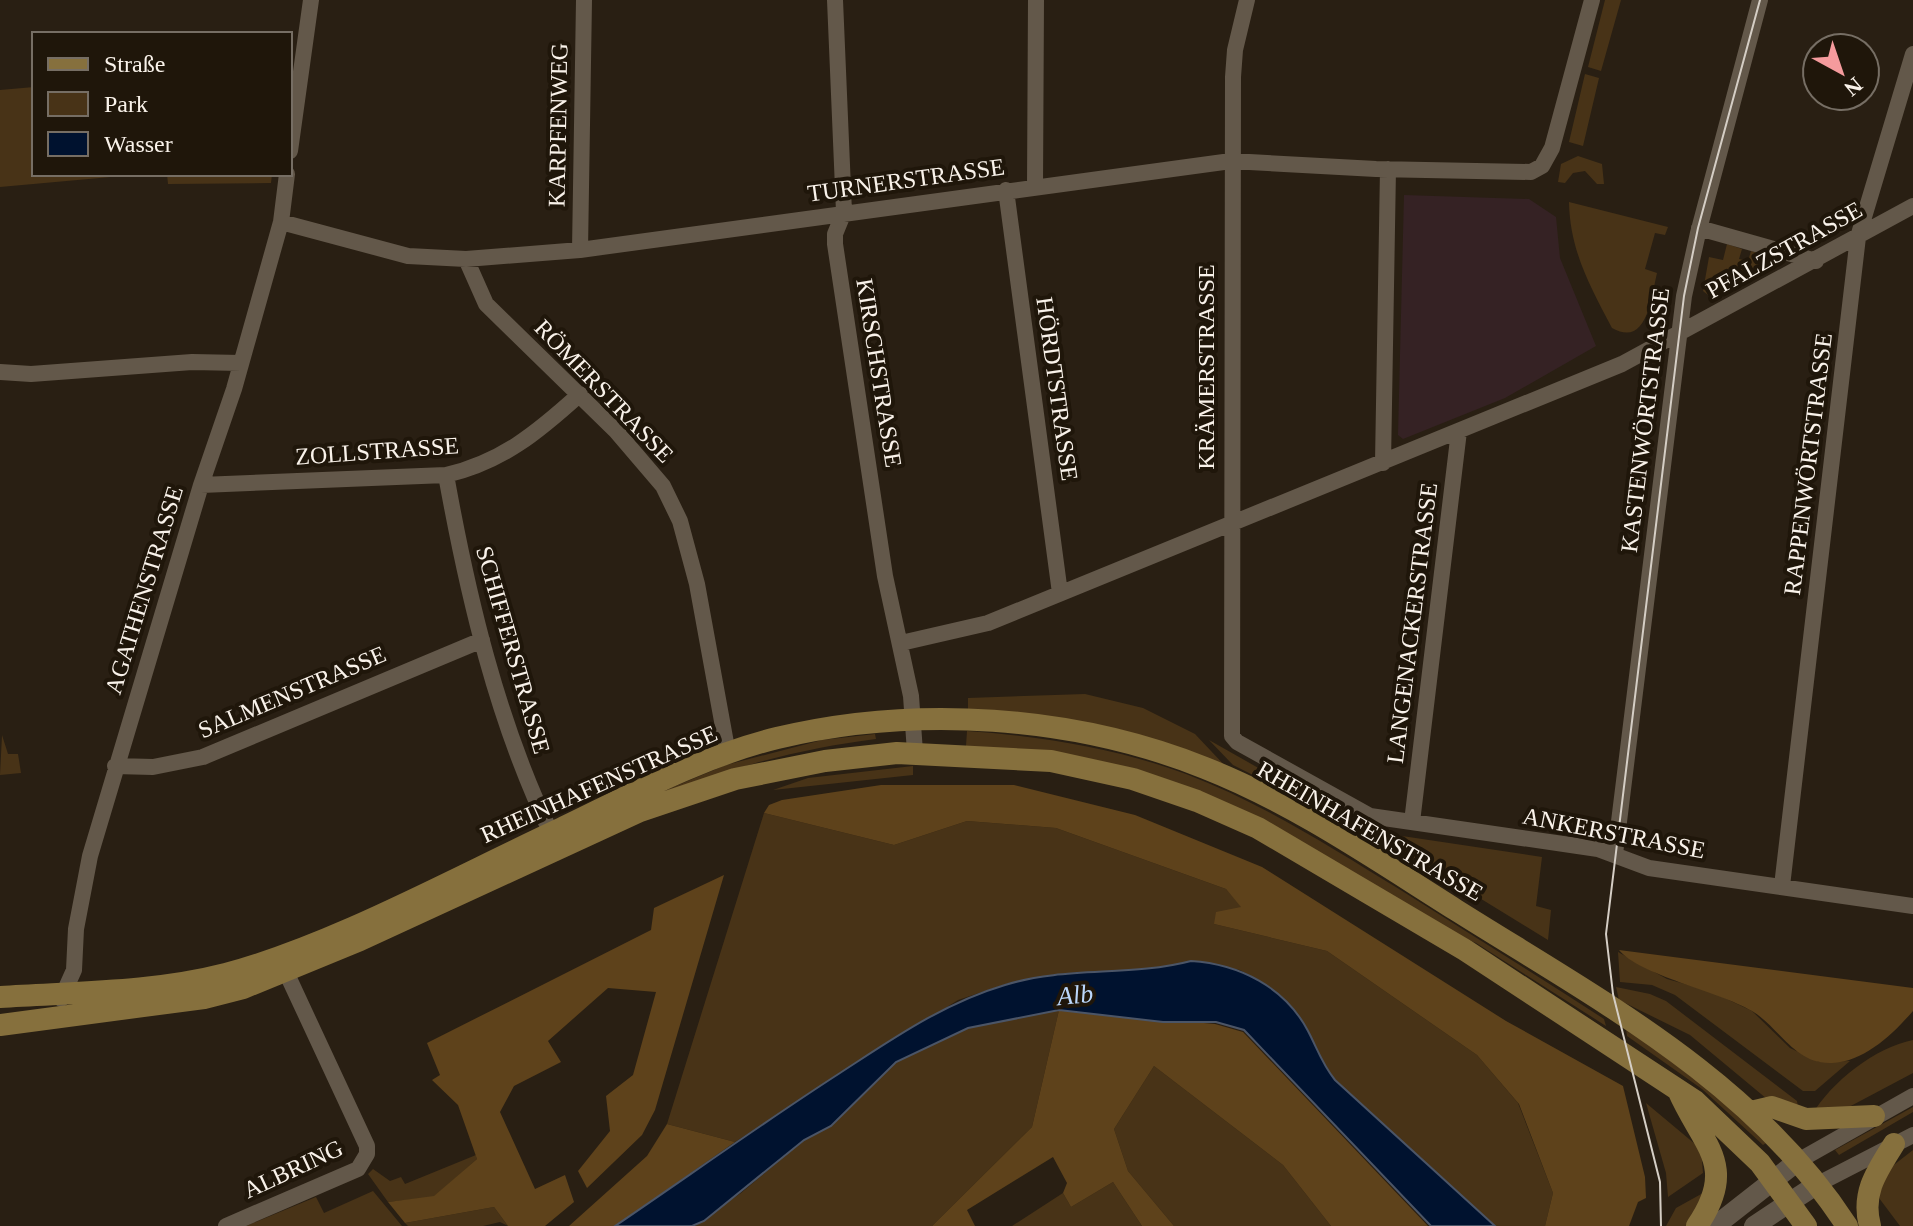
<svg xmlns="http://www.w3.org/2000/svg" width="1913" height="1226" font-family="Georgia,serif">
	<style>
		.education { fill: #352224 }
		.green { fill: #483317 }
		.forest { fill: #5e421b }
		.water { fill: #00122f; stroke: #4b5567; stroke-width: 2 }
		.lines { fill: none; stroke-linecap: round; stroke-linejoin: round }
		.minor { stroke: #63584a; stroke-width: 16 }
		.tertiary { stroke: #63584a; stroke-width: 20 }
		.secondary { stroke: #86703d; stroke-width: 22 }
		.tram { stroke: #d5cec5; stroke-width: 2 }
		.labels { text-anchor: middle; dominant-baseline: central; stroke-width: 8; stroke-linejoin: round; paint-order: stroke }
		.street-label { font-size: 24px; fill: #f9f2ea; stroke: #1f160a }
		.water-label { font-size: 26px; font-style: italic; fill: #bbd7fb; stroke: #1f160a }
	</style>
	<rect width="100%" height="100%" fill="#291f13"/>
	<!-- education -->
	<path class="education" d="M 1404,195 L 1529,199 L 1556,217 L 1560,258 L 1596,346 L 1505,398 L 1403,439 L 1398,435 Z"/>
	<!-- green -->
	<path class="green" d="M 1605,0 L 1621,0 L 1601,71 L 1588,67 Z
		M 1585,74 L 1599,78 L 1583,146 L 1569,142 Z
		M 34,87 L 34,174 L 144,174 L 0,187 L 0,90 Z
		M 1578,156 L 1602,164 L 1604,184 L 1597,184 L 1585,171 L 1573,173 L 1565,183 L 1558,182 L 1561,164 Z
		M 167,174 L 272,174 L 271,183 L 168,184 Z
		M 1569,202 L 1668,227 L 1665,235 L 1655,233 L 1645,269 L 1657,273 C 1651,298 1647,348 1612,328 C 1590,286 1570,251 1569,202 Z
		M 1727,244 L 1742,249 L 1739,259 L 1748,261 L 1751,251 L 1758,253 L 1755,262 L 1764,265 L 1767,256 L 1777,259 L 1708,295 L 1703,291 L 1709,257 L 1723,260 Z
		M 1085,694 L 1143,708 L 1195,734 L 1228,769 L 968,711 L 968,698 Z
		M 967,731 C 1041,736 1116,748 1186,774 C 1262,803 1330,847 1399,889 C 1467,932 1536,975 1604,1019 L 1606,1026 L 1476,943 L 1445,930 L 1258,820 L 966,746 Z
		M 875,734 L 876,739 C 804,748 737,766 669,791 L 280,970 L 182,992 L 726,765 L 822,740 Z
		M 2,735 L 8,754 L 18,754 L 21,773 L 0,775 Z
		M 1209,740 L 1345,817 L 1382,833 L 1542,857 L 1536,906 L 1551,910 L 1548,940 L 1390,843 L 1233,765 Z
		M 913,766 L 913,775 L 773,790 L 808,778 Z
		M 764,813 L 894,845 L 967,821 L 1056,828 L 1226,889 L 1242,907 L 1214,924 L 1327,951 L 1477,1055 L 1518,1103 L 1553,1193 L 1545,1226 L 1495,1226 L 1335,1080 L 1315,1050 L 1308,1031 L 1258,980 L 1240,970 L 1191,961 L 1161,969 L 1069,973 L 1009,983 L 958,1000 L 735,1142 L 667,1124 Z
		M 1618,952 L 1667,979 L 1710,991 L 1752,1011 L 1790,1048 L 1819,1062 L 1850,1061 L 1815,1091 L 1803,1091 L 1675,995 L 1652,985 L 1620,982 Z
		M 1616,987 L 1650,994 L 1666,1001 L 1797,1101 L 1798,1107 L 1767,1099 L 1690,1035 L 1619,1000 Z
		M 1059,1010 L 1032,1127 L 932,1226 L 692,1226 L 741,1193 L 804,1140 L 831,1126 L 896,1062 L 968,1028 Z
		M 1626,1029 L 1686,1069 L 1768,1142 L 1763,1145 L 1702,1089 L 1627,1036 Z
		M 1913,1040 L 1913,1073 L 1847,1108 L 1812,1115 C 1831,1082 1876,1047 1913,1040 Z
		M 1154,1066 L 1283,1165 L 1331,1226 L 1174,1226 L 1128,1171 L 1114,1129 Z
		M 1646,1103 L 1701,1149 L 1703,1173 L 1668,1197 L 1666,1173 Z
		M 1913,1107 L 1913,1112 L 1839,1155 L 1835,1150 Z
		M 1913,1150 L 1913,1226 L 1900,1226 L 1876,1194 L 1886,1171 Z
		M 476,1155 L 477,1159 L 434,1197 L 388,1202 L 368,1174 L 373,1169 L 390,1181 L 401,1177 L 405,1184 Z
		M 1113,1182 L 1142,1226 L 1012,1226 L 1063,1193 L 1071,1207 Z
		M 373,1191 L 402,1226 L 246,1226 L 316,1197 L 324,1213 Z
		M 1703,1193 L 1688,1226 L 1666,1226 L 1676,1208 Z
		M 494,1207 L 508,1226 L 500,1222 L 483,1226 L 408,1226 L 405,1223 Z"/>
	<!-- forest -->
	<path class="forest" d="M 881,785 L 1014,785 L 1135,815 L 1262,867 L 1506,1021 L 1623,1086 L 1645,1177 L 1646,1198 L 1638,1202 L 1629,1226 L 1545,1226 L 1553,1193 L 1519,1104 L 1477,1055 L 1327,951 L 1214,924 L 1216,912 L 1241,907 L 1226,889 L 1056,828 L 967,821 L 894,845 L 764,813 L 769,805 L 782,800 Z
		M 724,875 L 655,1110 L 642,1135 L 587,1188 L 578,1171 L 610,1131 L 606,1096 L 633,1075 L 656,992 L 608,988 L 548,1041 L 561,1062 L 514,1086 L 500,1112 L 535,1189 L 565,1175 L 574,1202 L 545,1226 L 508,1226 L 494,1207 L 405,1223 L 388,1202 L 434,1196 L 477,1159 L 458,1105 L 432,1080 L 440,1075 L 427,1043 L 651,930 L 654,908 Z
		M 1619,950 L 1913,988 L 1913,1011 C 1893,1034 1864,1062 1832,1063 C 1795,1065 1779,1027 1752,1011 C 1718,991 1639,975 1619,950 Z
		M 1059,1010 L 1215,1024 L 1243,1032 L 1428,1226 L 1331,1226 L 1283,1165 L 1154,1066 L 1114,1129 L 1128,1171 L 1174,1226 L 1142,1226 L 1113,1182 L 1071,1207 L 1063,1193 L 1067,1183 L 1053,1157 L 967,1210 L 975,1226 L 932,1226 L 1032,1127 Z
		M 667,1124 L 735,1142 L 615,1226 L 569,1226 L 647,1156 Z"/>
	<!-- water -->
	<path class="water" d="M 1191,961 C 1239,964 1285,987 1308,1031 C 1317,1048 1322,1064 1335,1080 L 1495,1226 L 1431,1226 L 1244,1030 L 1216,1022 L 1163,1022 L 1059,1010 L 968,1028 L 896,1062 L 831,1126 L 804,1140 L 704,1221 L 692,1226 L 615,1226 C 690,1175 764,1122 840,1073 C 894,1038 944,1003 1005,985 C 1065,966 1130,977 1191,961 Z"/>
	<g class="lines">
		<!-- minor -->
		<path class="minor" d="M 835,0 L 844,212 L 835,234 L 835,244 L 885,576 L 911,696 L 915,752
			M 1247,0 L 1235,50 L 1233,77 L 1232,736 L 1237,742 L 1370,816 L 1598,849 L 1649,868 L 1913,906
			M 290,151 L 311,0
			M 1035,186 L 1036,0
			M 1006,190 L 1060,593
			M 281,222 L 408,256 L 466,259 L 580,250 L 1231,161 L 1376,169 L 1531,172 L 1542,166 L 1552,148 L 1592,0
			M 1699,228 L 1816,261
			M 580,250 L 584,0
			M 466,259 L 486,304 L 616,431 L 663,486 L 680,521 L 697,584 L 728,754
			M 0,372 L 31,374 L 192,362 L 241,363
			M 1383,463 L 1388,169
			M 446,475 C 468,597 497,721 551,833
			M 201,485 L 446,475 C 502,462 538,432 580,394
			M 901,643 L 988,623 L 1622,364 L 1913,206
			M 115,766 L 153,767 L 203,757 L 482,640
			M 1412,822 L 1459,431
			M 1615,854 L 1684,296 L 1698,233 L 1760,0
			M 1782,886 L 1858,237 L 1913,54
			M 61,999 L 74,970 L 76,929 L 90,856 L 201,485 L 234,389 L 281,222 L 287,174
			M 1798,1161 L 1913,1096
			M 1816,1185 L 1913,1135
			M 226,1226 L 358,1169 L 367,1154 L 367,1146 L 286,972"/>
		<!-- tertiary -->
		<path class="tertiary" d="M 1715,1226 L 1798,1161
			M 1754,1226 L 1816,1185"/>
		<!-- secondary -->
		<path class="secondary" d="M 0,997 C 76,992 152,993 226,974 C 334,945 455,878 558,830 C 629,796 700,757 777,738 C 915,705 1073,715 1205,768 C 1294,803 1375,859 1456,910 C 1599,1000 1753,1081 1847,1226
			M 0,1025 L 204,998 L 243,988 L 360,940 L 640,811 L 735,779 L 825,761 L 897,753 L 1051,761 L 1133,779 L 1197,801 L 1258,828 L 1465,950 L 1695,1101 L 1760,1163 L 1806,1226
			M 1678,1090 C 1702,1146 1739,1164 1697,1226
			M 1751,1112 L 1772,1107 L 1806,1119 L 1874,1116
			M 1870,1226 C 1861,1193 1877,1171 1894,1144"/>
		<!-- tram -->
		<path class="tram" d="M 1661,1226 L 1660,1182 L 1613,994 L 1606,934 L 1684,296 L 1698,228 L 1760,0"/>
	</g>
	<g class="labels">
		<!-- street labels -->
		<g class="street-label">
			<text transform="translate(558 125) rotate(-89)">KARPFENWEG</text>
			<text transform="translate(906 180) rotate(-8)">TURNERSTRASSE</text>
			<text transform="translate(1784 250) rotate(-29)">PFALZSTRASSE</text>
			<text transform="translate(1206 367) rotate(-90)">KRÄMERSTRASSE</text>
			<text transform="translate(879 373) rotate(81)">KIRSCHSTRASSE</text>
			<text transform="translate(1057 389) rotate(82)">HÖRDTSTRASSE</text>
			<text transform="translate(604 391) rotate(46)">RÖMERSTRASSE</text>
			<text transform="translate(1645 420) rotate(-83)">KASTENWÖRTSTRASSE</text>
			<text transform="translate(377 451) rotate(-4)">ZOLLSTRASSE</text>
			<text transform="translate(1808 464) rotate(-83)">RAPPENWÖRTSTRASSE</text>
			<text transform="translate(144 590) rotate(-73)">AGATHENSTRASSE</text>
			<text transform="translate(1412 623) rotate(-83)">LANGENACKERSTRASSE</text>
			<text transform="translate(513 650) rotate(74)">SCHIFFERSTRASSE</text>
			<text transform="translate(292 692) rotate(-23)">SALMENSTRASSE</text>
			<text transform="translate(599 784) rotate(-24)">RHEINHAFENSTRASSE</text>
			<text transform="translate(1370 831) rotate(30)">RHEINHAFENSTRASSE</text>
			<text transform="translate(1614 833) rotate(11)">ANKERSTRASSE</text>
			<text transform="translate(293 1169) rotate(-25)">ALBRING</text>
		</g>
		<!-- water labels -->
		<g class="water-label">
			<text transform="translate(1075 995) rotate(-6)">Alb</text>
		</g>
	</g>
	<!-- legend -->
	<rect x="32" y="32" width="260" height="144" fill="#1f160a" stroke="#766e64" stroke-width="2"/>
	<rect x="48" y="58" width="40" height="12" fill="#86703d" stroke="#766e64" stroke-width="2"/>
	<text x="104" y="72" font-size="24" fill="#f9f2ea">Straße</text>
	<rect x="48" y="92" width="40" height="24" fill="#483317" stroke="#766e64" stroke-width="2"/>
	<text x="104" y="112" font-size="24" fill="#f9f2ea">Park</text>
	<rect x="48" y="132" width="40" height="24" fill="#00122f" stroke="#766e64" stroke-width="2"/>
	<text x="104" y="152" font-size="24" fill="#f9f2ea">Wasser</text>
	<!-- north arrow -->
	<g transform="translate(1841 72) rotate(140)"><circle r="38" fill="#1f160a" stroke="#766e64" stroke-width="2"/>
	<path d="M0-6L14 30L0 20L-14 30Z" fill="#f59b9d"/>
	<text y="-12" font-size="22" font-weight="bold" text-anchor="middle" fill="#f9f2ea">N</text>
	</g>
</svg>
